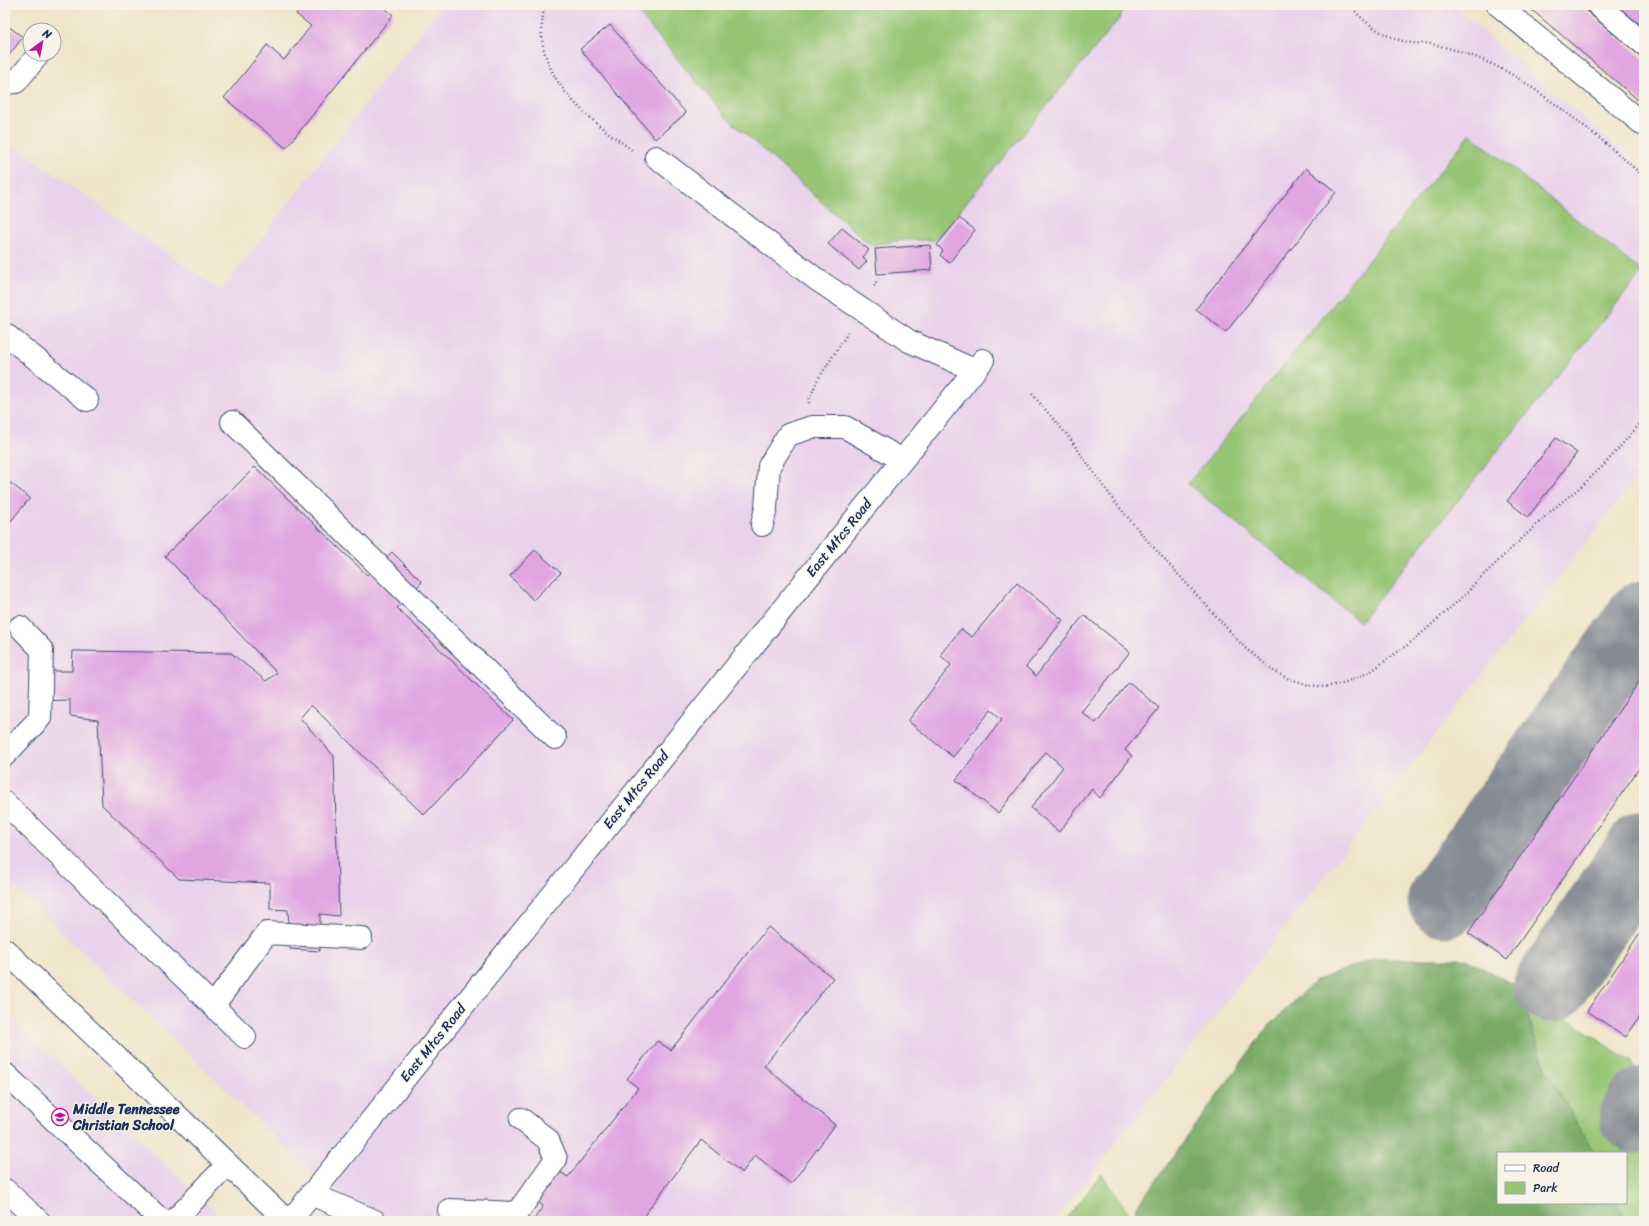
<svg xmlns="http://www.w3.org/2000/svg" width="1649" height="1226" font-family="Sriracha,sans-serif">
	<style>
		.built { fill: #ead1ec }
		.green { fill: #97c573; stroke: #597a68 }
		.forest { fill: #79aa65; stroke: #4a6c62 }
		.lines { fill: none; stroke-linecap: round; stroke-linejoin: round }
		.taxiway { stroke: #858a93; stroke-width: 75 }
		.building { fill: #e0a6e2 }
		.minor-casing { stroke: #3b4a6e; stroke-width: 24 }
		.path { stroke: #3b4a6e; stroke-width: 2.5; stroke-dasharray: 1 3; stroke-linecap: butt }
		.minor { stroke: #fff; stroke-width: 22 }
		.labels { text-anchor: middle; dominant-baseline: central; stroke-width: 3; stroke-linejoin: round; paint-order: stroke }
		.street-label { font-size: 14px; fill: #1b2f5e; stroke: #f7f3e8 }
		.poi-label { font-size: 14px; font-weight: bold; fill: #1b2f5e; stroke: #f7f3e8; text-anchor: start }
	</style>
	<rect width="100%" height="100%" fill="#f7f3e8"/>
	<filter id="ink" filterUnits="userSpaceOnUse"><feTurbulence type="fractalNoise" baseFrequency=".025" numOctaves="2"/><feDisplacementMap in="SourceGraphic" scale="8" xChannelSelector="R" yChannelSelector="G"/><feConvolveMatrix kernelMatrix="1 2 1 2 8 2 1 2 1" color-interpolation-filters="sRGB"/></filter>
	<filter id="wash" filterUnits="userSpaceOnUse"><feTurbulence type="fractalNoise" baseFrequency=".012" numOctaves="4" result="noise"/><feDisplacementMap in="SourceGraphic" scale="16" xChannelSelector="R" yChannelSelector="G"/><feGaussianBlur stdDeviation="0.9" result="paint"/><feColorMatrix in="noise" values="0 0 0 0 0 0 0 0 0 0 0 0 0 0 0 0 0 1.4 0 .05"/><feComposite in="paint" operator="in"/></filter>
	<g filter="url(#wash)">
		<rect width="100%" height="100%" fill="#efe4c8"/>
		<!-- built -->
		<path class="built" d="M 442,5 L 1452,5 L 1644,170 L 1644,468 L 1055,1221 L 363,1221 L 5,878 L 5,139 L 221,291 Z
			M 5,1013 L 226,1221 L 5,1221 Z"/>
		<!-- green -->
		<path class="green" d="M 632,5 L 1125,5 L 1119,19 L 935,240 L 901,240 L 870,245 L 726,117 Z
			M 1470,134 L 1642,272 L 1360,622 L 1188,484 Z
			M 1517,986 L 1632,1062 L 1635,1078 L 1603,1123 L 1644,1150 L 1644,1221 L 1624,1221 L 1617,1203 L 1626,1203 L 1626,1153 L 1594,1153 L 1547,1072 Z
			M 1102,1174 L 1134,1221 L 1065,1221 Z"/>
		<!-- forest -->
		<path class="forest" d="M 1372,959 L 1466,959 L 1517,986 L 1547,1072 L 1594,1153 L 1498,1153 L 1498,1203 L 1617,1203 L 1624,1221 L 1141,1221 L 1135,1209 L 1265,1030 L 1315,981 Z"/>
		<g class="lines">
			<!-- taxiway -->
			<path class="taxiway" d="M 1445,900 L 1644,618
				M 1551,985 L 1644,848
				M 1637,1116 L 1644,1105"/>
		</g>
		<g id="blocks">
			<!-- building -->
			<path class="building" d="M 303,5 L 381,5 L 393,15 L 286,148 L 224,98 L 267,45 L 284,60 L 311,26 L 296,14 Z
				M 1526,5 L 1579,5 L 1644,59 L 1644,105 Z
				M 1616,5 L 1644,5 L 1644,28 Z
				M 5,24 L 23,37 L 6,59 L 5,58 Z
				M 610,25 L 686,113 L 655,139 L 580,49 Z
				M 1306,168 L 1336,192 L 1226,332 L 1196,309 Z
				M 959,218 L 975,230 L 949,263 L 940,255 L 943,251 L 937,245 Z
				M 842,228 L 869,250 L 863,257 L 867,261 L 859,270 L 828,244 Z
				M 930,245 L 932,270 L 877,274 L 875,249 Z
				M 1556,438 L 1577,453 L 1528,517 L 1507,501 Z
				M 255,467 L 367,575 L 392,552 L 422,582 L 397,608 L 513,720 L 424,815 L 311,705 L 300,718 L 334,756 L 339,916 L 320,914 L 320,951 L 290,949 L 288,910 L 270,909 L 270,883 L 179,879 L 102,805 L 98,720 L 70,716 L 70,700 L 32,701 L 31,671 L 72,671 L 73,651 L 231,653 L 266,681 L 277,673 L 165,556 Z
				M 5,479 L 30,498 L 5,528 Z
				M 535,550 L 561,573 L 533,600 L 510,576 Z
				M 1017,583 L 1063,620 L 1026,667 L 1036,676 L 1084,615 L 1130,652 L 1081,712 L 1096,723 L 1129,682 L 1159,708 L 1125,750 L 1132,756 L 1100,798 L 1092,789 L 1059,832 L 1031,808 L 1063,767 L 1046,752 L 998,813 L 956,780 L 1002,719 L 991,710 L 953,757 L 908,721 L 951,665 L 940,655 L 961,629 L 972,637 Z
				M 1644,674 L 1644,761 L 1507,960 L 1468,933 Z
				M 768,927 L 833,978 L 764,1066 L 835,1125 L 791,1184 L 755,1155 L 742,1173 L 701,1140 L 640,1221 L 533,1221 L 543,1206 L 524,1190 L 545,1163 L 568,1177 L 638,1088 L 627,1079 L 657,1041 L 671,1050 Z
				M 1644,927 L 1644,1011 L 1626,1037 L 1587,1011 Z"/>
		</g>
	</g>
	<g filter="url(#ink)">
		<use href="#blocks" fill-opacity="0" stroke="#3b4a6e" stroke-width="1"/>
		<g class="lines">
			<!-- minor casing -->
			<g class="minor-casing">
				<path id="minor" d="M 1498,5 L 1644,125
					M 1598,5 L 1644,44
					M 5,83 L 16,82 L 39,54
					M 656,157 L 816,279 L 909,341 L 974,370
					M 5,334 L 87,400
					M 232,422 L 555,738
					M 762,525 L 766,508 L 769,466 L 788,435 L 812,427 L 845,427 L 902,460
					M 5,755 L 40,718 L 42,650 L 20,627
					M 5,803 L 245,1037
					M 5,950 L 287,1221
					M 213,1006 L 267,933 L 361,938
					M 5,1074 L 162,1221
					M 5,1190 L 39,1221
					M 311,1194 L 375,1221
					M 449,1210 L 517,1213 L 556,1159 L 548,1140 L 521,1119
					M 174,1221 L 228,1164
					M 290,1221 L 983,360"/>
			</g>
			<!-- path -->
			<path class="path" d="M 544,5 C 543,16 541,28 542,39 C 548,89 594,123 632,150
				M 1350,5 C 1364,23 1384,37 1407,42 C 1415,44 1423,43 1431,44 C 1456,49 1480,58 1502,69 C 1521,79 1538,92 1555,104 C 1586,127 1616,151 1644,177
				M 874,286 L 878,279
				M 1032,394 L 1068,436 L 1114,501 L 1146,539 L 1245,648 L 1274,671 L 1287,678 L 1309,685 L 1326,687 L 1343,683 L 1370,672 L 1414,640 L 1466,594 L 1475,583 L 1552,510 L 1583,485 L 1606,463 L 1644,419
				M 809,403 L 809,400 L 817,381 L 849,331"/>
			<!-- minor -->
			<use href="#minor" class="minor"/>
		</g>
	</g>
	<!-- icons -->
	<defs>
		<g id="school-ring" transform="scale(0.9)"><circle r="9.5" fill="#f7f3e8" stroke="#b5179e" stroke-width="1.5"/><path d="M0-5L7-2L0 1L-7-2ZM-4 1L0 2.5L4 1V4Q0 6-4 4Z" fill="#b5179e"/></g>
	</defs>
	<g fill-rule="evenodd">
		<use href="#school-ring" x="60" y="1117"/>
	</g>
	<g class="labels">
		<!-- street labels -->
		<g class="street-label">
			<text transform="translate(839 538) rotate(-51)">East Mtcs Road</text>
			<text transform="translate(636 790) rotate(-51)">East Mtcs Road</text>
			<text transform="translate(433 1043) rotate(-51)">East Mtcs Road</text>
		</g>
		<!-- poi labels -->
		<g class="poi-label">
			<text x="73" y="1109">Middle Tennessee<tspan x="73" dy="16">Christian School</tspan></text>
		</g>
	</g>
	<!-- margin -->
	<rect width="1649" height="1226" fill="none" stroke="#f7f3e8" stroke-width="20"/>
	<!-- legend -->
	<rect x="1497" y="1152" width="130" height="52" fill="#f7f3e8" stroke="#9fa5b1"/>
	<rect x="1505" y="1165" width="20" height="6" fill="#ffffff" stroke="#9fa5b1"/>
	<text x="1533" y="1172" font-size="12" fill="#1b2f5e">Road</text>
	<rect x="1505" y="1182" width="20" height="12" fill="#97c573" stroke="#9fa5b1"/>
	<text x="1533" y="1192" font-size="12" fill="#1b2f5e">Park</text>
	<!-- north arrow -->
	<g transform="translate(42 42) rotate(32)"><circle r="19" fill="#f7f3e8" stroke="#9fa5b1"/>
	<path d="M0-3L7 15L0 10L-7 15Z" fill="#b5179e"/>
	<text y="-6" font-size="11" font-weight="bold" text-anchor="middle" fill="#1b2f5e">N</text>
	</g>
</svg>
